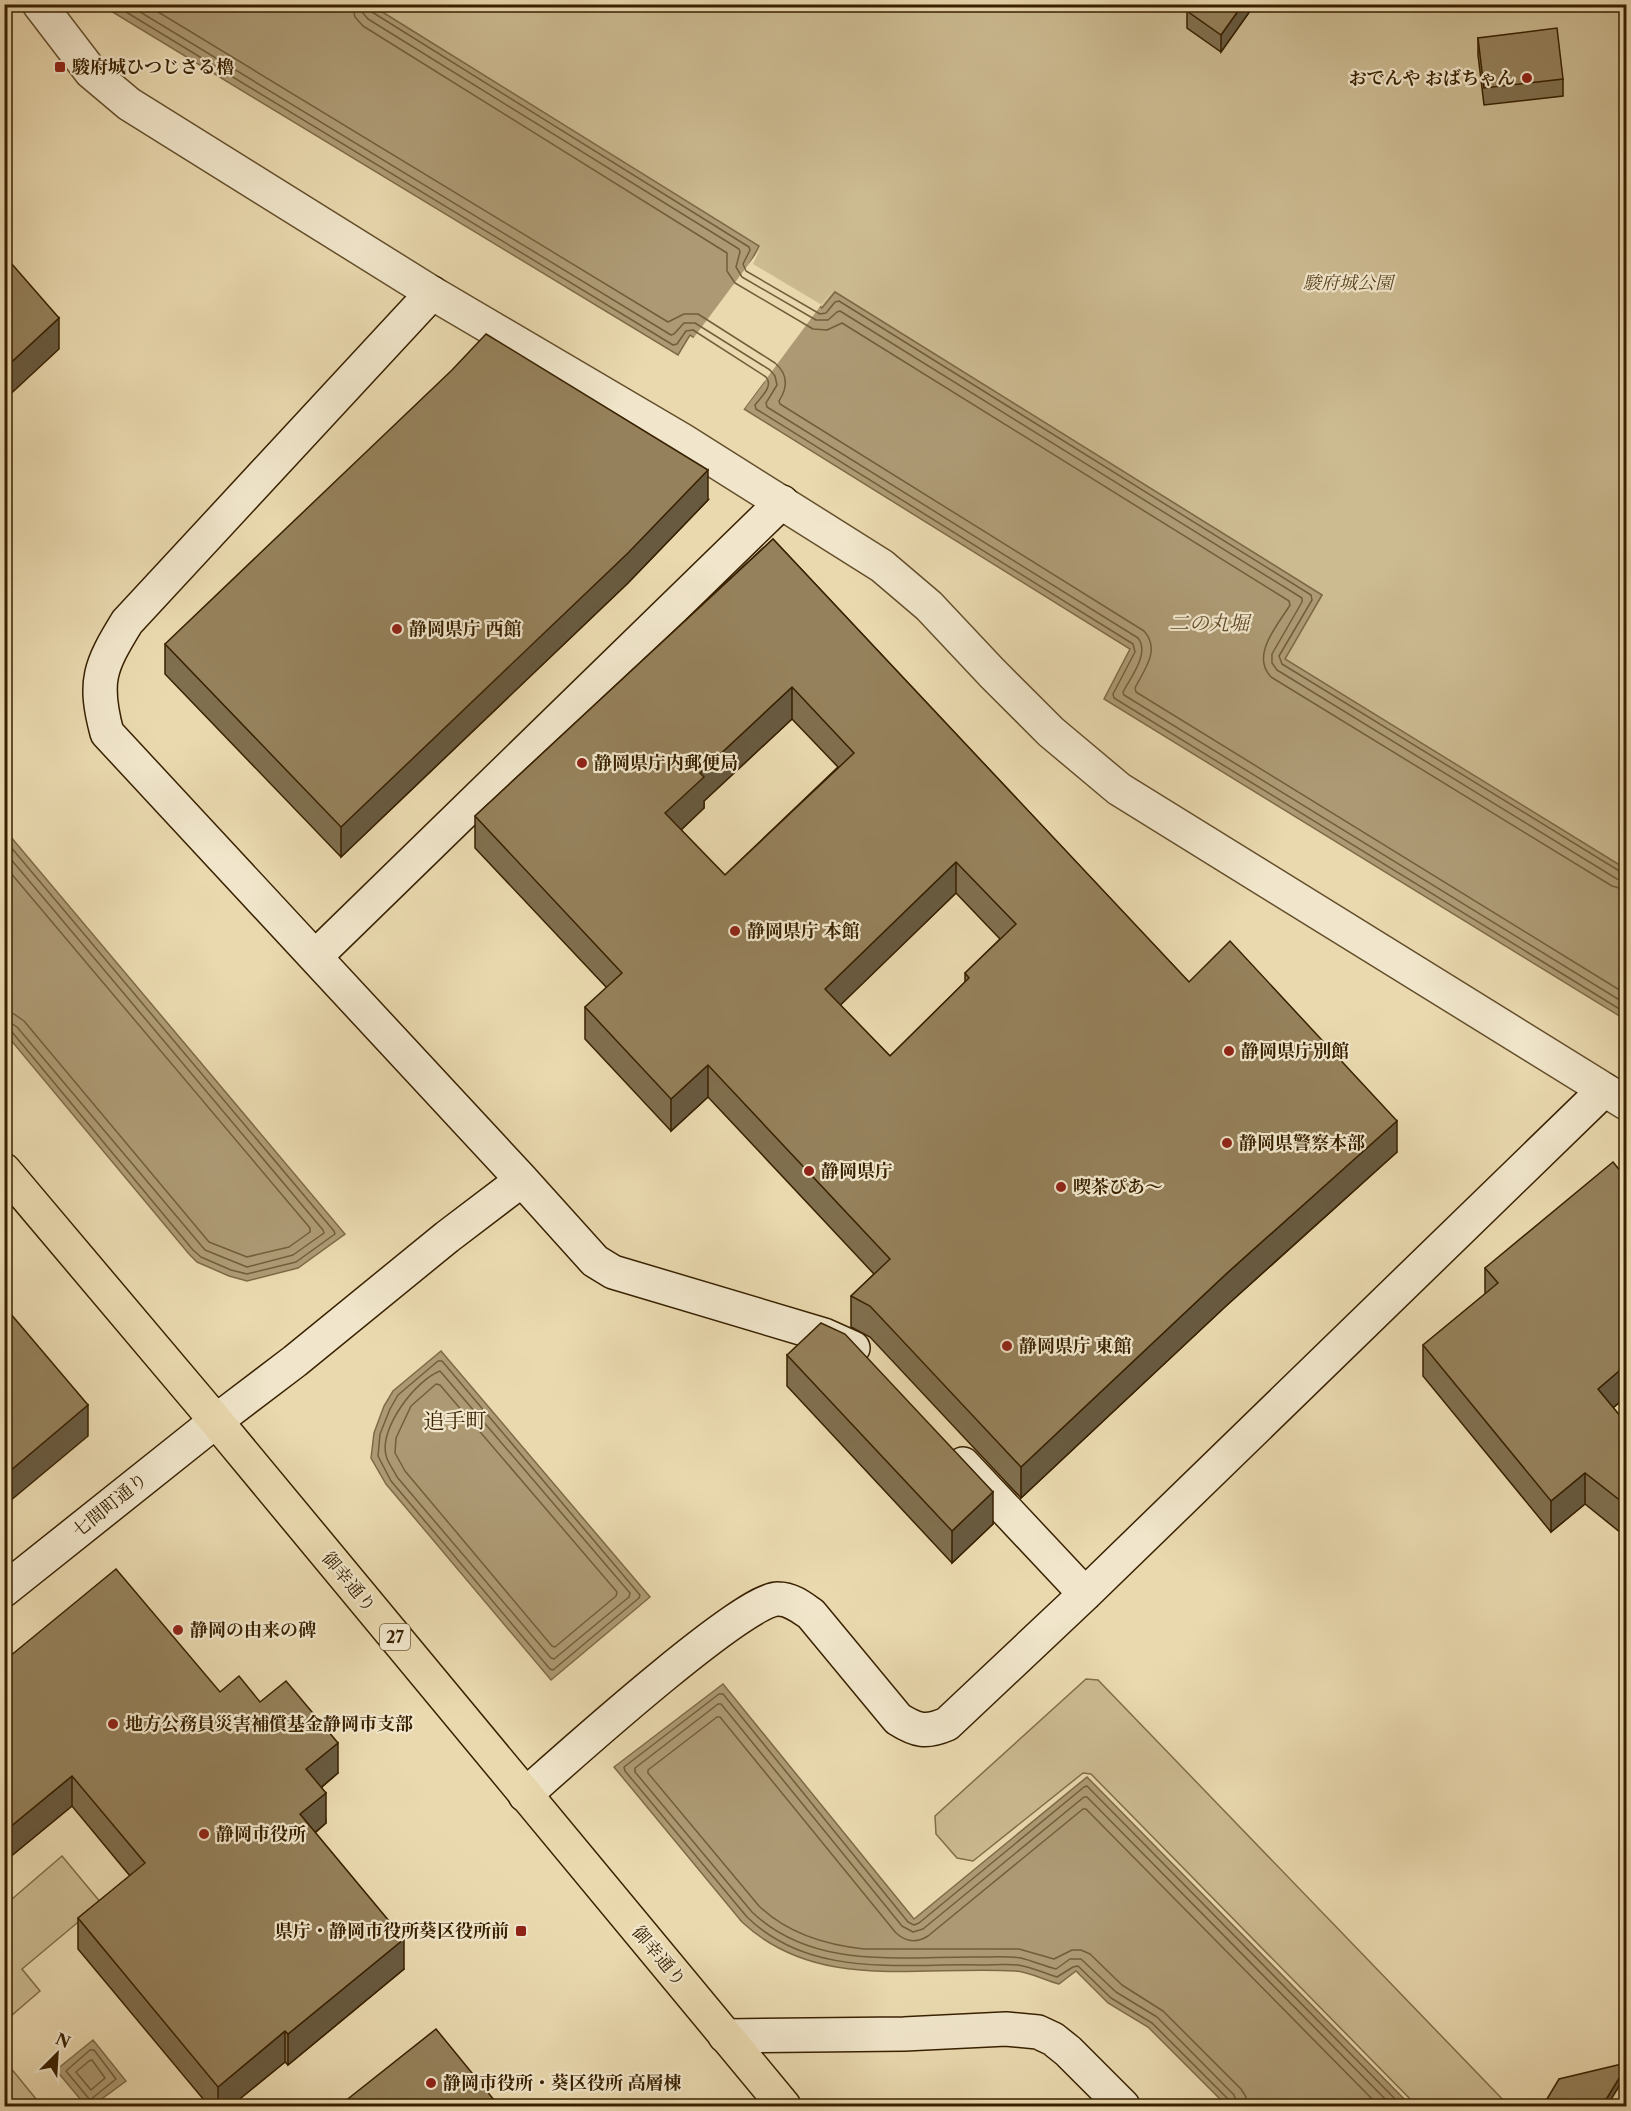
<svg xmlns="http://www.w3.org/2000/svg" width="1631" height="2111" font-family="'Libre Caslon Text','Noto Serif JP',serif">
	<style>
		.green { fill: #ccba91; stroke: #826e48; stroke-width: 1.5 }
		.water { fill: #ad9a74; stroke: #7e6a46; stroke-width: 1.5 }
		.pier { fill: #ead9af }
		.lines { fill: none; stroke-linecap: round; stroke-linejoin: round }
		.shore { stroke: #725e3a; stroke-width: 1.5 }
		.street-casing { stroke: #644f2c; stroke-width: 36 }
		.secondary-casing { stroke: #382100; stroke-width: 36 }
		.primary-casing { stroke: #382100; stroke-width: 36 }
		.street { stroke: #f1e6cb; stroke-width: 33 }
		.secondary { stroke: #f1e6cb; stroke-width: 33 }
		.primary { stroke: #ead9af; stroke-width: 33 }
		.wall { fill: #806f4e; stroke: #382100; stroke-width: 1.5; fill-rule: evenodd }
		.shaded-wall { fill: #685a40; stroke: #382100; stroke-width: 1.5 }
		.building { fill: #95815b; stroke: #382100; stroke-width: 1.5; fill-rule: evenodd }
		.poi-dot { fill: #8f2418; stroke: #f1e6cb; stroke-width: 2 }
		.labels { text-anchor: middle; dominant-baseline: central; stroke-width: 4.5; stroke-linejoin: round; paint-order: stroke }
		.shield { fill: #f1e6cb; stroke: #705c3d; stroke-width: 1.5 }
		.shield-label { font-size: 16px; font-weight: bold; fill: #382100 }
		.poi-label { font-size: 18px; font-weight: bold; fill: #382100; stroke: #f1e6cb; text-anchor: start }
		.park-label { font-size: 18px; font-style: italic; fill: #5d4724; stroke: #f1e6cb }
		.street-label { font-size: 18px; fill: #382100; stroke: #f1e6cb }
		.water-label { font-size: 20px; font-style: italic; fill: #614b29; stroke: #f1e6cb }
		.quarter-label { font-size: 21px; fill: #382100; stroke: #f1e6cb }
	</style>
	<rect width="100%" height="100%" fill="#ead9af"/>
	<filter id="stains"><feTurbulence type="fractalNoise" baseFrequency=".00333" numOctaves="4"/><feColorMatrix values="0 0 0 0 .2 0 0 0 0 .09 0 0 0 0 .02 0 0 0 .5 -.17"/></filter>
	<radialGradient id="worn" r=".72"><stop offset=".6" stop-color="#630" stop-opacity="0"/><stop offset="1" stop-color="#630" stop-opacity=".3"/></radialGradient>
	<!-- green -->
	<path class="green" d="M 371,5 L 1626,5 L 1626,869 L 1284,659 L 1322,595 L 835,292 L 822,308 L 749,265 L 758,246 Z
		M 1086,1679 L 1098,1680 L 1509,2106 L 1417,2106 L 1091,1774 L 1083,1773 L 973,1861 L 957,1858 L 936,1834 L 935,1816 Z
		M 62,1856 L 101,1903 L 22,1969 L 40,1991 L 5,2021 L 5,1905 Z
		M 5,2061 L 36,2099 L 27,2106 L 5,2106 Z"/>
	<!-- water -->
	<path class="water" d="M 101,5 L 371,5 L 759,246 L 749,265 L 822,308 L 835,292 L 1322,595 L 1285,659 L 1626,869 L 1626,1020 L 1104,699 L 1130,649 L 744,409 L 764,382 L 690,335 L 678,355 Z
		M 4,830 L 5,830 L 345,1234 L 298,1268 L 247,1281 L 229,1276 L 197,1262 L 189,1254 L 5,1033 Z
		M 441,1351 L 650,1597 L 551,1680 L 386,1484 L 371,1458 L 374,1433 L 384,1406 L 393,1391 Z
		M 723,1684 L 914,1919 L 1087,1777 L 1411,2106 L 1227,2106 L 1148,2027 L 1108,2003 L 1076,1971 L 1059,1984 C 1045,1980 1029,1972 1015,1971 C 921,1965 818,1993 742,1922 L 614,1767 Z
		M 93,2040 L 126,2081 L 92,2106 L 86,2106 L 56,2070 Z"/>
	<!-- pier -->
	<path class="pier" d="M 760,249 L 753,264 L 822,305 L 833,289 L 743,410 L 742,407 L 760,383 L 692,340 Z"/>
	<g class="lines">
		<!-- shore -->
		<path class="shore" d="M 113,4 L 673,345 L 677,344 L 686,331 L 693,330 L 766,377 C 774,386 761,397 755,405 L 756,409 L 1133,644 L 1135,652 L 1113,694 L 1114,698 L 1626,1013
			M 127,4 L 671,335 L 674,334 L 684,323 L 695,323 L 770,370 L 775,376 L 777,385 L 766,403 L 767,407 L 1138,638 C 1150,653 1131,677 1123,692 L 1124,695 L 1626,1004
			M 145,4 L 668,322 L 684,314 L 698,314 L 775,363 C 788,374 788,387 779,401 L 780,404 L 1144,631 C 1161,650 1144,670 1135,688 L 1136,692 L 1626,994
			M 352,4 L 355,17 L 363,26 L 727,253 L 727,271 L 735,283 L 813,329 L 827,330 L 842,323 L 1289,601 L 1290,605 C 1278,625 1250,655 1271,677 L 1612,886 L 1626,890
			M 361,4 L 363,13 L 368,19 L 739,249 L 740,252 L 736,267 L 742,277 L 816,320 L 828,320 L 837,312 L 840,311 L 1302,598 L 1302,602 L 1272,654 L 1272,663 L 1277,670 L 1617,879 L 1626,881
			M 369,4 L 372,12 L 749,247 L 750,250 L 743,264 L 746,271 L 820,314 L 826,313 L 835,302 L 839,301 L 1311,595 L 1312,600 L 1279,656 L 1282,664 L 1621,872 L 1626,873
			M 4,839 L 334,1231 L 335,1234 L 296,1262 L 247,1274 L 231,1270 L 201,1257 L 193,1250 L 12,1032 L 4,1030
			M 4,851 L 323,1230 L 324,1233 L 293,1255 L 247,1267 L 205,1250 L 17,1027 L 11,1023 L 4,1022
			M 4,865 L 310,1228 L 310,1232 L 289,1247 L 247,1257 L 209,1242 L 24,1021 L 14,1014 L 4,1013
			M 438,1361 L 442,1361 L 640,1595 L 639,1598 L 553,1670 L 550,1669 L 391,1481 L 378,1456 L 380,1434 L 390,1409 L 398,1395 Z
			M 440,1371 L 630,1593 L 629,1597 L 554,1659 L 551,1658 L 397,1477 C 394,1470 387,1462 386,1455 C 379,1428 416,1380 440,1371 Z
			M 436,1384 L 440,1385 L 617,1592 L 616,1596 L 555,1647 L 552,1646 L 405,1471 L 395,1453 L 396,1438 L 411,1406 Z
			M 90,2050 L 94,2050 L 116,2079 L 90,2100 L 66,2071 Z
			M 92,2060 L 105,2078 L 91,2090 L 76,2072 L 89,2061 Z
			M 1231,2106 L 1229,2100 L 1152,2023 L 1111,1998 L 1078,1966 L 1073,1967 L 1057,1977 C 1044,1973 1031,1967 1018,1965 C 1006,1964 993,1965 981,1965 C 900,1963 811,1979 747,1917 L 625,1771 L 624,1767 L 719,1694 L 723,1694 L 908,1922 L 914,1925 L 919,1923 L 1084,1787 L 1087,1786 L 1402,2106
			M 1238,2106 L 1234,2095 L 1157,2017 L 1116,1992 L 1081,1959 L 1070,1959 L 1056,1969 C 1044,1966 1033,1961 1021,1958 C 1008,1956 993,1957 979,1957 C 902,1956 814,1971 752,1912 L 635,1772 L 635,1768 L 718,1704 L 721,1704 L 902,1926 L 913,1932 L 923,1929 L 1084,1797 L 1087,1797 L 1392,2106
			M 1247,2106 L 1246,2097 L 1241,2089 L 1163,2011 L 1122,1985 L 1090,1954 L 1081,1950 L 1072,1950 L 1054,1959 L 1019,1949 L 864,1949 C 826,1945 787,1933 759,1906 L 648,1773 L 648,1770 L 717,1717 L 720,1717 L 896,1933 C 906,1942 917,1943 928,1936 L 1083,1809 L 1086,1809 L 1379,2106"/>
		<!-- street casing -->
		<g class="street-casing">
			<path id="street" d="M 39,4 L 91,72 L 129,104 L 432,293 L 682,440 L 882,566 L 929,606 L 992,673 L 1051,732 L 1119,789 L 1626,1103"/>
		</g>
		<!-- secondary casing -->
		<g class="secondary-casing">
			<path id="secondary" d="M 315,957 L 782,502
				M 522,1180 L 595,1261 L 613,1272 L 824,1335 L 853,1348
				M 963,1464 L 1085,1594
				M 4,1590 L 216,1421 L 295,1361 L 447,1237 L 522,1180 L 107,733 C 93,681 100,666 127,622 L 432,293
				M 525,1795 C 559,1765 745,1597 778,1599 C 791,1599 801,1607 811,1614 L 898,1719 C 917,1731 926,1733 947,1724 L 1085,1594 L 1604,1090
				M 725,2036 L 904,2034 L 1006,2029 L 1038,2032 L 1053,2039 L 1068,2051 L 1123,2106"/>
		</g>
		<!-- primary casing -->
		<g class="primary-casing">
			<path id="primary" d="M 4,1170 L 216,1421 L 784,2106"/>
		</g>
		<!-- street -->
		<use href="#street" class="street"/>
		<!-- secondary -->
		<use href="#secondary" class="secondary"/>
		<!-- primary -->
		<use href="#primary" class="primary"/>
	</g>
	<!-- wall -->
	<path class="wall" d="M 1192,4 L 1255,4 L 1221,52 L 1187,28 L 1187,11 Z
		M 1478,38 L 1563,79 L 1563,96 L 1484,105 L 1478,55 Z
		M 708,500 L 628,583 L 341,857 L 165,674 L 165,644 Z
		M 773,539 L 1189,982 L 1397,1152 L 1226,1306 L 1021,1498 L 870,1337 L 851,1327 L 851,1296 L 874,1274 L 708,1097 L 671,1131 L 585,1039 L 585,1007 L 607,988 L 475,848 L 475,816 ZM 792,719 L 838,767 L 725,875 L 681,830 L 704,808 L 704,801 ZM 956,893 L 1000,939 L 965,973 L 965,982 L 890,1056 L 840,1005 Z
		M 1626,1178 L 1626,1397 L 1613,1408 L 1626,1423 L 1626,1537 L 1585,1504 L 1551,1532 L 1423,1376 L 1423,1345 L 1485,1294 L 1485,1268 Z
		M 787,1355 L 993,1524 L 952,1563 L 787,1386 Z
		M 4,1661 L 220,1692 L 260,1702 L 338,1773 L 322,1787 L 326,1823 L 315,1833 L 404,1969 L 288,2065 L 285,2062 L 231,2106 L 209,2106 L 78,1949 L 78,1918 L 130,1876 L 72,1806 L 4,1862 Z"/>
	<!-- shaded-wall -->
	<path class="shaded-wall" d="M 1243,4 L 1255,4 L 1221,52 L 1221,35 Z
		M 59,318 L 59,349 L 4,400 L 4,369 Z
		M 708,470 L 708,500 L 628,583 L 341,857 L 341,827 Z
		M 792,687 L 792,719 L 704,801 L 704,808 L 665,845 L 665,813 L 700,773 Z
		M 956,862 L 956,893 L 825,1020 L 825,989 Z
		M 708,1065 L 708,1097 L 671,1131 L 671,1099 Z
		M 1397,1121 L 1397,1152 L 1226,1306 L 1021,1498 L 1021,1467 L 1226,1274 Z
		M 1626,1365 L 1626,1397 L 1598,1420 L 1598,1389 Z
		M 88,1405 L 88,1436 L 4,1506 L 4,1476 Z
		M 1585,1473 L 1585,1504 L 1551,1532 L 1551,1501 Z
		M 993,1492 L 993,1524 L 952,1563 L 952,1531 Z
		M 338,1743 L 338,1773 L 306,1800 L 306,1769 Z
		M 72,1776 L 72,1806 L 4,1862 L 4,1832 Z
		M 326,1793 L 326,1823 L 300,1845 L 300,1814 Z
		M 404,1939 L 404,1969 L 288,2065 L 288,2034 Z
		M 285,2031 L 285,2062 L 231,2106 L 218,2106 L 218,2087 Z
		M 1626,2067 L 1626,2075 L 1607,2106 L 1602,2106 Z"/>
	<!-- building -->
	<path class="building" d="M 1192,4 L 1243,4 L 1221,35 L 1187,11 Z
		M 1557,28 L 1563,79 L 1484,88 L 1478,38 Z
		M 4,255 L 59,318 L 4,369 Z
		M 486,334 L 708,470 L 628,553 L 341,827 L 165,644 L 452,370 Z
		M 773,539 L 1189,982 L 1230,941 L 1397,1121 L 1226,1274 L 1021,1467 L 870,1306 L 851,1296 L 890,1259 L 708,1065 L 671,1099 L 585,1007 L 622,973 L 475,816 ZM 792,687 L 854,753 L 725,875 L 665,813 L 704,777 L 700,773 ZM 956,862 L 1016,924 L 965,973 L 969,978 L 890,1056 L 825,989 Z
		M 1613,1162 L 1626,1178 L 1626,1365 L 1598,1389 L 1626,1423 L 1626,1505 L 1585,1473 L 1551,1501 L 1423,1345 L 1498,1283 L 1485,1268 Z
		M 4,1306 L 88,1405 L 4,1476 Z
		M 821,1323 L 845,1334 L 993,1492 L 952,1531 L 787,1355 Z
		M 116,1569 L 220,1692 L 239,1676 L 260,1702 L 286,1681 L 338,1743 L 306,1769 L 326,1793 L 300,1814 L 404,1939 L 288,2034 L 285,2031 L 218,2087 L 78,1918 L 145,1863 L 72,1776 L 4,1832 L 4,1661 Z
		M 436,2029 L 499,2106 L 339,2106 Z
		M 1626,2063 L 1626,2067 L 1602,2106 L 1548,2106 L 1544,2104 L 1559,2079 Z"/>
	<!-- markers -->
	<g class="poi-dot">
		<rect x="54" y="61" width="12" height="12" rx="3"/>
		<circle cx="1527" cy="78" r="6"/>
		<circle cx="397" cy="629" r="6"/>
		<circle cx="582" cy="763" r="6"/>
		<circle cx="735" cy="931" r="6"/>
		<circle cx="1229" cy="1051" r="6"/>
		<circle cx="1227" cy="1143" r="6"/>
		<circle cx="809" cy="1171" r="6"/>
		<circle cx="1061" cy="1187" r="6"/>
		<circle cx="1007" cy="1346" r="6"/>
		<circle cx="178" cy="1630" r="6"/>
		<circle cx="113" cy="1724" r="6"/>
		<circle cx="204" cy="1834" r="6"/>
		<rect x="515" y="1925" width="12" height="12" rx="3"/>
		<circle cx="431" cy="2083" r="6"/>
	</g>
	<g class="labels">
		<!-- shield labels -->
		<rect class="shield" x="380" y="1624" width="30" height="26" rx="4.5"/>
		<g class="shield-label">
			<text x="395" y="1637">27</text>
		</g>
		<!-- poi labels -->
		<g class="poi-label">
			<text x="72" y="67">駿府城ひつじさる櫓</text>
			<text x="1515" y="78" text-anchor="end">おでんや おばちゃん</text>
			<text x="409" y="629">静岡県庁 西館</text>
			<text x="594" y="763">静岡県庁内郵便局</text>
			<text x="747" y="931">静岡県庁 本館</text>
			<text x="1241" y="1051">静岡県庁別館</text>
			<text x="1239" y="1143">静岡県警察本部</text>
			<text x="821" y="1171">静岡県庁</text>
			<text x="1073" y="1187">喫茶ぴあ〜</text>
			<text x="1019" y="1346">静岡県庁 東館</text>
			<text x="190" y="1630">静岡の由来の碑</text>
			<text x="125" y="1724">地方公務員災害補償基金静岡市支部</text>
			<text x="216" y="1834">静岡市役所</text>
			<text x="509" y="1931" text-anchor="end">県庁・静岡市役所葵区役所前</text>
			<text x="443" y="2083">静岡市役所・葵区役所 高層棟</text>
		</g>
		<!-- park labels -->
		<g class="park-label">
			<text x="1348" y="283">駿府城公園</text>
		</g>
		<!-- street labels -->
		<g class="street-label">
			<text transform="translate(110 1505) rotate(-39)">七間町通り</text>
			<text transform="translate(349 1582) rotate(50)">御幸通り</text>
			<text transform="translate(659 1956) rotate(50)">御幸通り</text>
		</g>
		<!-- water labels -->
		<g class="water-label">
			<text x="1209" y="623">二の丸堀</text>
		</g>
		<!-- quarter labels -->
		<g class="quarter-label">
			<text x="455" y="1420">追手町</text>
		</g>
	</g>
	<!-- margin -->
	<rect width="1631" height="2111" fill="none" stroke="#ead9af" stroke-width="24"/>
	<rect x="6" y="6" width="1619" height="2099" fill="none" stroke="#382100" stroke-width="3"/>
	<rect x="12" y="12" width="1607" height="2087" fill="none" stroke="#382100" stroke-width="1.5"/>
	<!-- north arrow -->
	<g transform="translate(57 2054) rotate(24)" stroke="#f1e6cb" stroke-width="4.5" paint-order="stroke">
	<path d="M0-4.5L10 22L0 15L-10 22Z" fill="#382100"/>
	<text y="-9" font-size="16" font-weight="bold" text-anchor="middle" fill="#382100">N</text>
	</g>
	<rect width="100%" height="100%" filter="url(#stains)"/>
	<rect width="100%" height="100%" fill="url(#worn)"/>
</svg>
